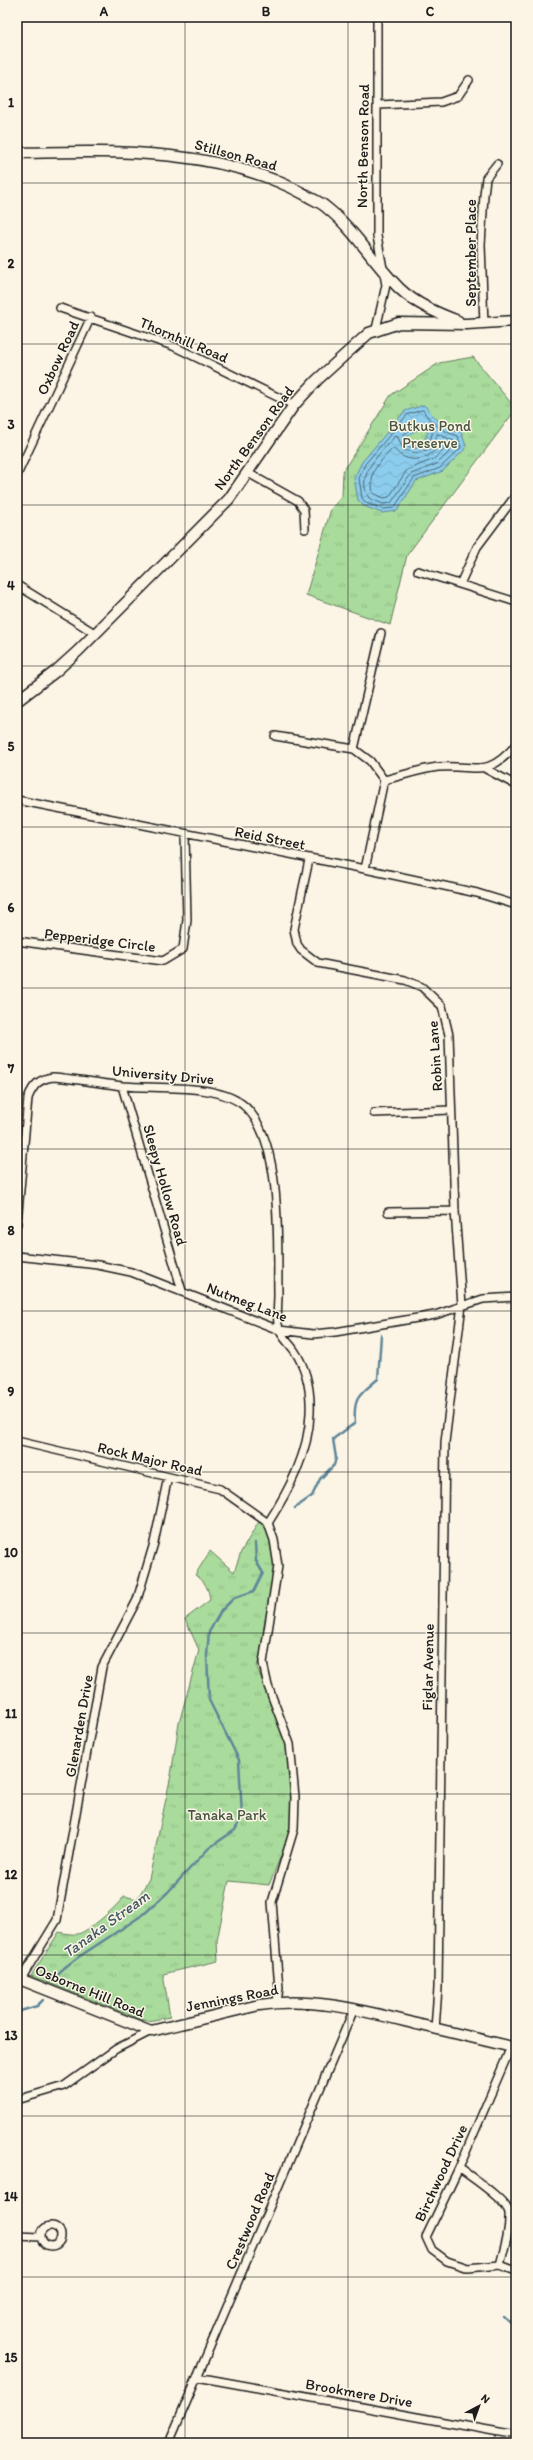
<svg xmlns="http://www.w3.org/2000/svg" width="533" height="2460" font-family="Itim,sans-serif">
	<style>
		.park { fill: url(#park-tufts); stroke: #627c5c }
		.water { fill: url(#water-waves); stroke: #5f8699; fill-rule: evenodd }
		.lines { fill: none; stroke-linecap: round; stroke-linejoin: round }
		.shore { stroke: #496370; stroke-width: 1 }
		.stream { stroke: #5f8699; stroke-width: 2.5 }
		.street-casing { stroke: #1c1c1c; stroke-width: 10 }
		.secondary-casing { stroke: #1c1c1c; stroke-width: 13 }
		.street { stroke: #fcf5e5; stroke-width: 7 }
		.secondary { stroke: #fcf5e5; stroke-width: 10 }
		.grid { fill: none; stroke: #1c1c1c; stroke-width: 1; stroke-opacity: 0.55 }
		.labels { text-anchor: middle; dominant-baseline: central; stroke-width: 3; stroke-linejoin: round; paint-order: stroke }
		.street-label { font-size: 15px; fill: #1c1c1c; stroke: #fcf5e5 }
		.park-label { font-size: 15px; fill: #465542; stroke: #fcf5e5 }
		.water-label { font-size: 16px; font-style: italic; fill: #435a65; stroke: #fcf5e5 }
		.neatline { fill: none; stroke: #1c1c1c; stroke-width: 1.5 }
		.grid-label { font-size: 13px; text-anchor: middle; font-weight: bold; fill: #1c1c1c }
	</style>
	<defs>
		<pattern id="park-tufts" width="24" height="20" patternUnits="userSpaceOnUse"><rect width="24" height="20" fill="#a9db9c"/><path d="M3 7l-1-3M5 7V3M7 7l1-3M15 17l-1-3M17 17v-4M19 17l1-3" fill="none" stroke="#91bb86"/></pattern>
		<pattern id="water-waves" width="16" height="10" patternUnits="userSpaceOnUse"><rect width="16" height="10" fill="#8ccded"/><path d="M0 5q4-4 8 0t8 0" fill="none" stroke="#78afcb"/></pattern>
	</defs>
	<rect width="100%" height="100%" fill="#fcf5e5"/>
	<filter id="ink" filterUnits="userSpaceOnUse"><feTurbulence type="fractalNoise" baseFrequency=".025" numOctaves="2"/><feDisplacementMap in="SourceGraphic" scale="8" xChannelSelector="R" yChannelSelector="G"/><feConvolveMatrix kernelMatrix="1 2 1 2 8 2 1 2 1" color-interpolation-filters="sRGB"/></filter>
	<g filter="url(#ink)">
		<!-- park -->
		<path class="park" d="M 473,357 L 516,409 L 407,555 L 390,625 L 306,595 L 331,509 L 342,496 L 343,471 L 391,395 L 439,363 Z
			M 261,1518 L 269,1526 L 274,1564 L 269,1617 L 257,1667 L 288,1748 L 291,1796 L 291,1831 L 269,1885 L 229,1881 L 217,1941 L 218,1961 L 163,1974 L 170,2017 L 148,2021 L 142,2020 L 31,1976 L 59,1932 C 64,1933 72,1935 78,1934 C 89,1931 118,1906 124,1896 L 137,1899 L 149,1879 L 171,1775 L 179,1723 L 199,1650 L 185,1619 L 210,1600 C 209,1590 205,1580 195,1575 L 210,1551 L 234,1572 L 241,1552 Z"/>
		<!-- water -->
		<path class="water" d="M 424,405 C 434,416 443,430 461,432 L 466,446 L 464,450 L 443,471 L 416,481 L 397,511 L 382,513 L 364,506 L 358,500 L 354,478 L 362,462 L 405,411 ZM 424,429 L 428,432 L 424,442 L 408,443 L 407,438 C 412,431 416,430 424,429 Z"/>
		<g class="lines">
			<!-- shore -->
			<path class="shore" d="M 423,410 C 429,422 445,433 458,436 L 461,448 L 440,468 L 414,478 L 394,508 L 383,509 L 366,503 L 362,498 L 359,478 L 365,464 L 407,415 Z
				M 415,426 L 425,426 L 432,430 C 434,444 416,454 405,444 L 404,435 Z
				M 438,434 L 454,441 L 456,445 L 437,464 L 411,474 L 391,503 L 383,504 L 369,498 C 354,475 381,453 395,436 L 398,437 L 403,450 L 416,453 L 430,449 Z
				M 441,443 L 446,445 L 446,448 L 434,459 L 407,470 L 389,497 L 384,498 L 373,493 C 369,469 377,466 392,449 C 396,449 398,454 402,456 C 417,464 433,456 441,443 Z"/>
			<!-- stream -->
			<path class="stream" d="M 295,1508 L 312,1496 L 320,1479 L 334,1465 L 336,1458 L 333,1439 L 355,1423 C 353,1397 359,1395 378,1379 L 381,1335
				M 54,1980 L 64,1968 L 77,1958 L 144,1914 L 167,1893 L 209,1848 L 235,1830 L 242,1816 L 239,1760 L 209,1700 L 207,1655 L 209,1632 L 221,1611 L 234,1598 L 254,1591 L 263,1573 L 256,1561 L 255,1543
				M 17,2012 L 37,2006 L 43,2000
				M 504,2317 L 516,2328"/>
			<!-- street casing -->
			<g class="street-casing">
				<path id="street" d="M 379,105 L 441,102 L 458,96 L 469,80
					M 60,308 L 173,346 L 294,405
					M 484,324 L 481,245 L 484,195 L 486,178 L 497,164
					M 376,329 L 386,285 L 377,236 L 377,17
					M 248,473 L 298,501 L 304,510 L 305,529
					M 17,475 L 91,317
					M 418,571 L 516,602
					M 460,584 L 477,547 L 516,495
					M 17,585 L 96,634
					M 381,633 L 354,749 L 370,761 L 384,780
					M 275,736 L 354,749
					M 486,769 L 516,785
					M 384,780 C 402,776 420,769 438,767 C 477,764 485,780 516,745
					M 17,800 L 365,869 L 477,893 L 516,905
					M 309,860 L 294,929 L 297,944 L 301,950 L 318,963 L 405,980 L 422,987 L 442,1006 L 449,1035 L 455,1211 L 462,1305 L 445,1442 L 438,1988 L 435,2029
					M 365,869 L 384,780
					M 17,941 L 163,961 L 183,949 L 187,920 L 185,835
					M 122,1086 L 182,1291
					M 374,1113 L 451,1110
					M 388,1212 L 455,1211
					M 17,1224 L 28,1098 C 33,1085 39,1079 53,1077 C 76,1079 99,1083 123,1086 C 157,1089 214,1083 242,1104 C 284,1136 277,1245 278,1294 C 278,1305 276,1319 279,1329 C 281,1336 290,1344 294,1350 C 307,1369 311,1390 310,1413 C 309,1453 289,1490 268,1523 L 274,1540 L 278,1566 L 263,1663 L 268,1686 L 290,1744 L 295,1797 L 294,1829 L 272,1902 L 279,1988 L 277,2002
					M 17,1256 L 98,1265 L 131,1272 L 279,1330 L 313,1334 L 335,1332 L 435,1315 L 483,1299 L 516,1297
					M 17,1441 L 220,1489 L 268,1523
					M 21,1979 L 57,1920 L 102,1667 L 137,1600 L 154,1543 L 168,1477
					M 511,2047 L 459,2168 L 426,2237 L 432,2250 L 447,2261 L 468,2268 L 500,2265 L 516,2271
					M 17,2100 L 64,2086 L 116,2049 L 151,2031
					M 459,2168 C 471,2177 507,2200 509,2213 C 510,2231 504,2249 500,2265
					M41 2236a10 10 0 1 1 20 0a10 10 0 1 1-20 0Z
					M 17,2236 L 41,2237
					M 197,2377 L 516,2435
					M 169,2443 L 354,2009"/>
			</g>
			<!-- secondary casing -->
			<g class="secondary-casing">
				<path id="secondary" d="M 17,153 C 112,151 218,147 304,194 C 311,199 321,202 327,208 C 356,231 374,264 400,289 C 416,304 437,313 458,321
					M 17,701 L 56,671 L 78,651 L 229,499 L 294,405 L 317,380 L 369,333 L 399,323 L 467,324 L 516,321
					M 17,1978 L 151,2031 L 259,2005 C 315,1996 368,2012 421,2025 C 453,2033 484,2040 516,2048"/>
			</g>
			<!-- street -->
			<use href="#street" class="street"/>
			<!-- secondary -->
			<use href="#secondary" class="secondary"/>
		</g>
	</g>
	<!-- grid -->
	<path class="grid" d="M 185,17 L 185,2443M 348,17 L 348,2443M 17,183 L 516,183M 17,344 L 516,344M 17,505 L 516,505M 17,666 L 516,666M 17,827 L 516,827M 17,988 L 516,988M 17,1149 L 516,1149M 17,1311 L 516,1311M 17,1472 L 516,1472M 17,1633 L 516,1633M 17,1794 L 516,1794M 17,1955 L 516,1955M 17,2116 L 516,2116M 17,2277 L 516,2277"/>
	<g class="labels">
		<!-- street labels -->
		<g class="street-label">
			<text transform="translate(363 146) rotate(-89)">North Benson Road</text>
			<text transform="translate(236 155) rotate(15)">Stillson Road</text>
			<text transform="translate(471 253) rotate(-90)">September Place</text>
			<text transform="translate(184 340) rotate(23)">Thornhill Road</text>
			<text transform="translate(58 358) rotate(-65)">Oxbow Road</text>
			<text transform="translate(254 438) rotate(-54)">North Benson Road</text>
			<text transform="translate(270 838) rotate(11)">Reid Street</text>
			<text transform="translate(100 940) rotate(7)">Pepperidge Circle</text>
			<text transform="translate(435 1056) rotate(-94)">Robin Lane</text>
			<text transform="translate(163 1075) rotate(5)">University Drive</text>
			<text transform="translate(165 1185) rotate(74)">Sleepy Hollow Road</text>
			<text transform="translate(247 1302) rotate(21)">Nutmeg Lane</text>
			<text transform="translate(150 1459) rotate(13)">Rock Major Road</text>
			<text transform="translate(428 1667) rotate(-89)">Figlar Avenue</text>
			<text transform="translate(79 1726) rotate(-80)">Glenarden Drive</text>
			<text transform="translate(90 1991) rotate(22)">Osborne Hill Road</text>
			<text transform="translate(232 1998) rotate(-11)">Jennings Road</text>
			<text transform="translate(441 2173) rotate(-65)">Birchwood Drive</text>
			<text transform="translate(250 2221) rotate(-67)">Crestwood Road</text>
			<text transform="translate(359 2393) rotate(10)">Brookmere Drive</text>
		</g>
		<!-- park labels -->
		<g class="park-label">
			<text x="430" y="426">Butkus Pond<tspan x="430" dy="17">Preserve</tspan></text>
			<text x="227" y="1815">Tanaka Park</text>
		</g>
		<!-- water labels -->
		<g class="water-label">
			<text transform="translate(106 1924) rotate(-36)">Tanaka Stream</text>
		</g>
	</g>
	<!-- margin -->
	<rect width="533" height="2460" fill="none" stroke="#fcf5e5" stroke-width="44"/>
	<!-- north arrow -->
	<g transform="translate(479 2406) rotate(41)" stroke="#fcf5e5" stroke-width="3" paint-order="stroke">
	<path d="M0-3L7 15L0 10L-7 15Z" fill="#1c1c1c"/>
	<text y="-6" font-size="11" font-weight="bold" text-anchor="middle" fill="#1c1c1c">N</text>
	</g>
	<rect x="22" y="22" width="489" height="2416" class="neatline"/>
	<g class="grid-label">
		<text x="104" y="16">A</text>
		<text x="266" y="16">B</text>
		<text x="430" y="16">C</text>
		<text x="11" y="107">1</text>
		<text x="11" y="268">2</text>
		<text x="11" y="429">3</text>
		<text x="11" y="590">4</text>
		<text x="11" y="751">5</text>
		<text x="11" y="912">6</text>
		<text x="11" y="1073">7</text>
		<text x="11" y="1235">8</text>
		<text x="11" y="1396">9</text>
		<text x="11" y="1557">10</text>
		<text x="11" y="1718">11</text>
		<text x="11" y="1879">12</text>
		<text x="11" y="2040">13</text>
		<text x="11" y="2201">14</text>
		<text x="11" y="2362">15</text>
	</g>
</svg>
